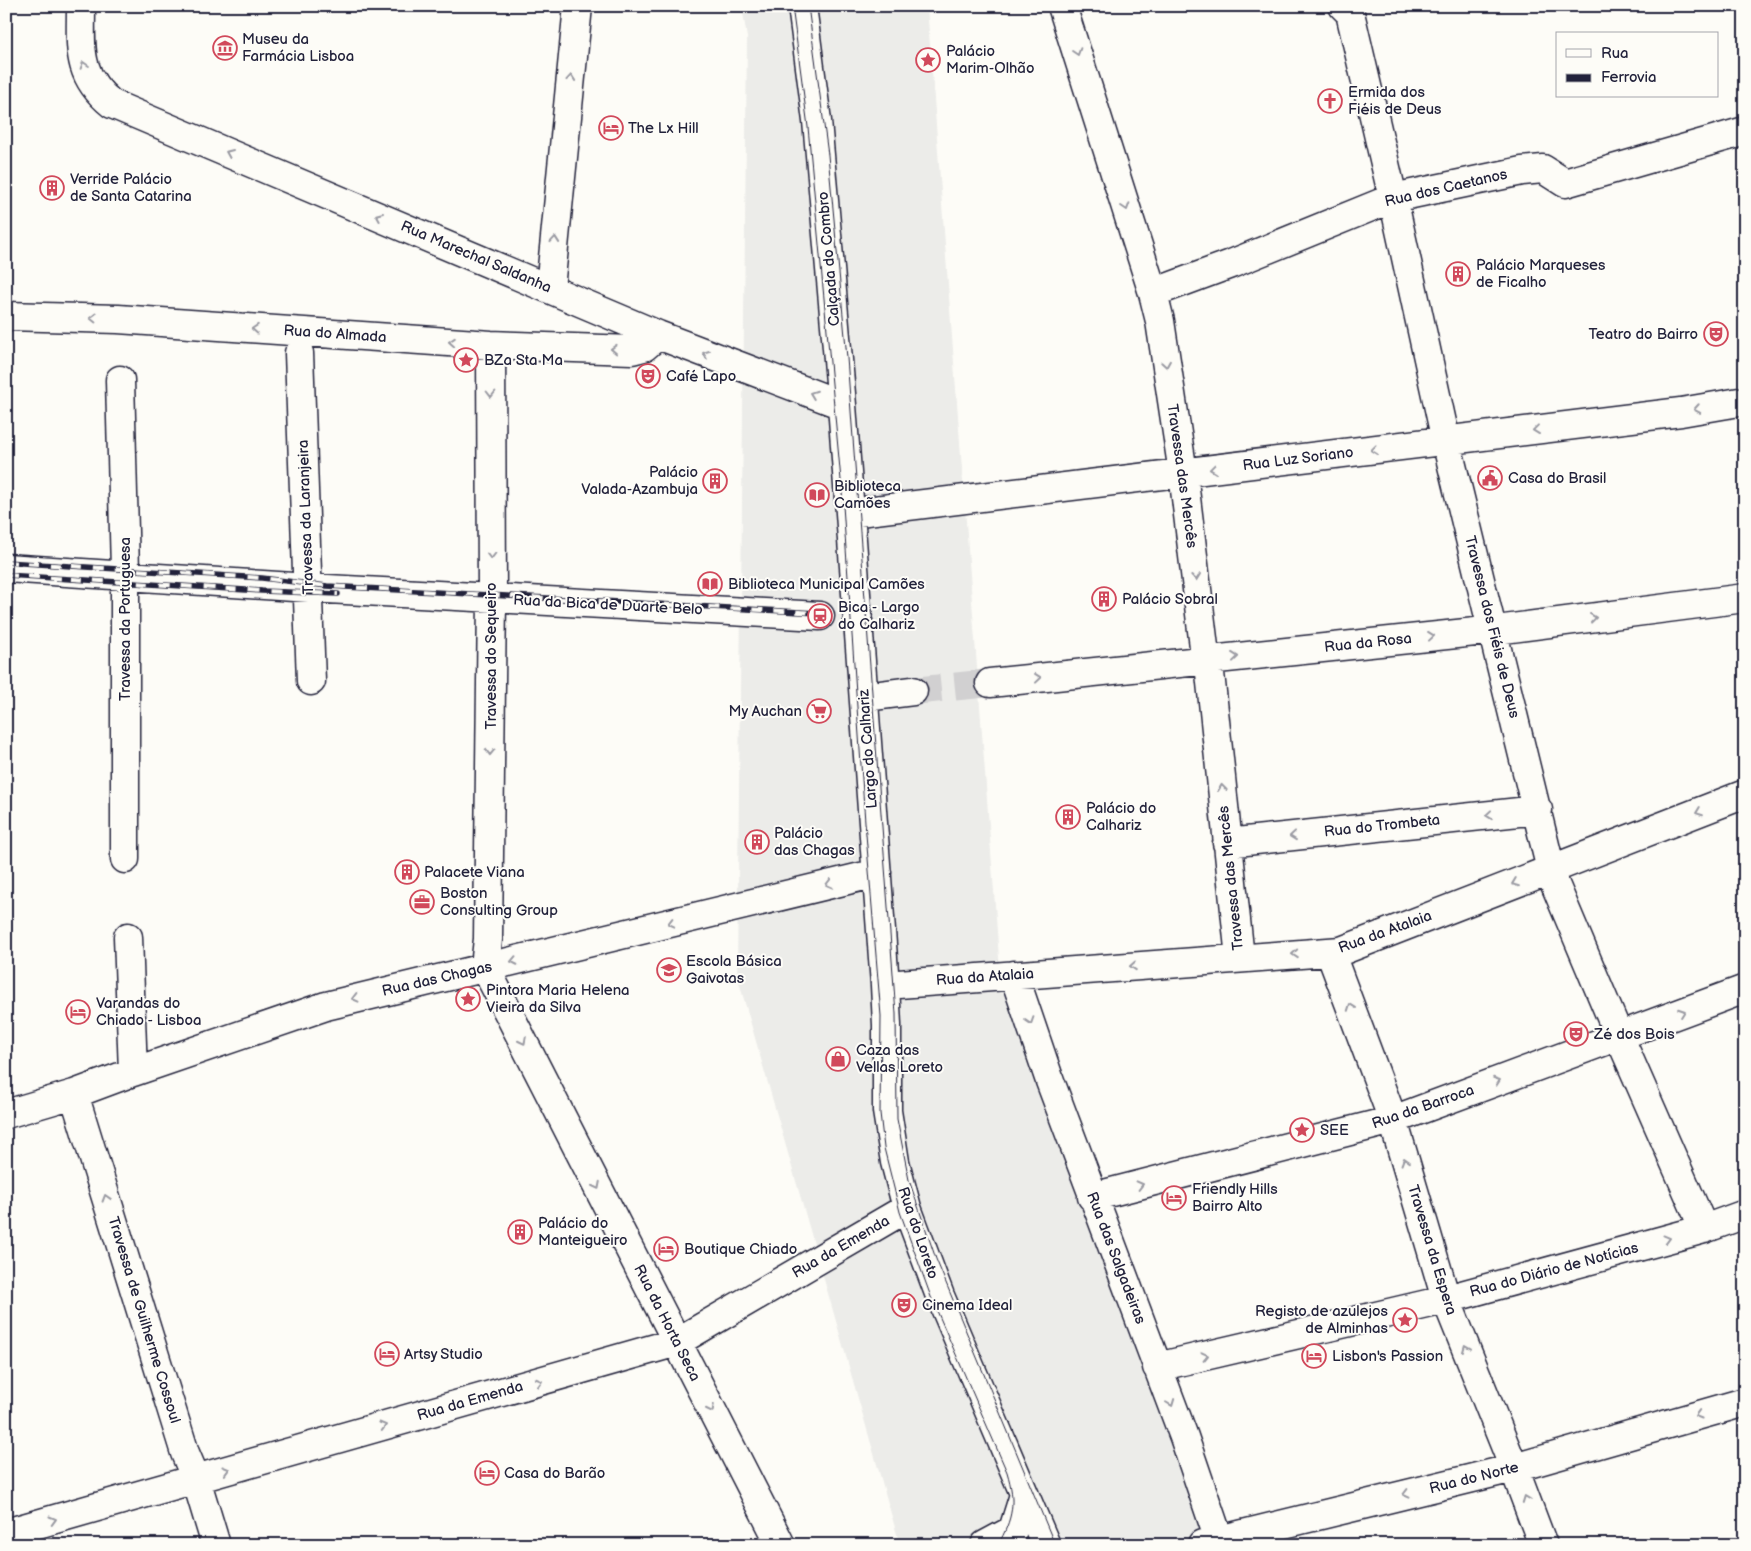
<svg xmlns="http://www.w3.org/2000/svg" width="1751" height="1551" font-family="'Balsamiq Sans',sans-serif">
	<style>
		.built { fill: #ecece9 }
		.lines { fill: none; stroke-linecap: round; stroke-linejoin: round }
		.minor-tunnel { stroke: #d1d0d1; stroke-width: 28; stroke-dasharray: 28 14; stroke-linecap: butt }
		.minor-casing { stroke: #22223b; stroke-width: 31 }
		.minor { stroke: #fdfcf7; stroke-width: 28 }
		.tram { stroke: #22223b; stroke-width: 1 }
		.rail-casing { stroke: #22223b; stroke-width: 5.5 }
		.rail { stroke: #fdfcf7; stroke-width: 4; stroke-dasharray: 11; stroke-linecap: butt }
		.oneway { stroke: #9a9aa2 }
		.labels { text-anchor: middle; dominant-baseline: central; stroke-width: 4; stroke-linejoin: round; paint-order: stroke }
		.poi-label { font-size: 15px; fill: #22223b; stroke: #fdfcf7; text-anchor: start }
		.street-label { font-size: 15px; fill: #22223b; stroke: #fdfcf7 }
	</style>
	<rect width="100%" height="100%" fill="#fdfcf7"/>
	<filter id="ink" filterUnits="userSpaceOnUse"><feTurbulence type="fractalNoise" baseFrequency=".02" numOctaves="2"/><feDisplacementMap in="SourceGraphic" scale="10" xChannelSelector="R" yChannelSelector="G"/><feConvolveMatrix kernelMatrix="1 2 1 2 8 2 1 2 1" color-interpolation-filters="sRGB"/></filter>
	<g filter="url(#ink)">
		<!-- built -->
		<path class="built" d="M 742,6 L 927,6 L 1000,971 L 1212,1545 L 900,1545 L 737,975 L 747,38 Z"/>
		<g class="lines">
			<!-- minor-tunnel -->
			<path class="minor-tunnel" d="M 913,691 L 990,683"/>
			<!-- minor casing -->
			<g class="minor-casing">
				<path id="minor" d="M 81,6 C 81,48 76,75 112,104 L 658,335 L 842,405
					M 802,6 L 817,121 L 842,405 L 885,985 L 887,1025 L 887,1111 L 895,1162 L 907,1208 L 940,1296 L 1046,1545
					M 1062,6 L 1153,293 L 1160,321 L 1183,473 L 1204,647 L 1210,673 L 1240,958
					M 1343,6 L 1350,13 L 1393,198 L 1446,441 L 1554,882 L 1619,1036 L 1704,1229
					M 550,288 L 578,6
					M 1153,293 L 1231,264 L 1393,198 L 1522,171 L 1543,169 L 1565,183 L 1745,131
					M 6,316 L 118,319 L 491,345 L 632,350 L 644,347 L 658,335
					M 491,345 L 492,598 L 488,939 L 485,967 L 781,1545
					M 299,353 L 311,681
					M 120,380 L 125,570 L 125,859
					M 850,513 L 1681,412 L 1745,401
					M 6,568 L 309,588 L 820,616
					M 990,683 L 1504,629 L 1745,598
					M 865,697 L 913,691
					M 1227,843 L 1538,810
					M 128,937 L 133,1072
					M 1330,952 L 1393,1120 L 1446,1299 L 1514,1468 L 1543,1545
					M 1014,975 L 1050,1081 L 1184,1437 L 1219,1540
					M 885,985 L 1341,951 L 1745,794
					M 74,1094 L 185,1453 L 196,1479 L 216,1545
					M 6,1114 L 74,1094 L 133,1072 L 326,1006 L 877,873
					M 1092,1197 L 1393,1120 L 1745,989
					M 1157,1367 L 1436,1302 L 1704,1229 L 1745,1214
					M 6,1533 L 677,1342 L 907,1208
					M 1202,1544 L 1514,1468 L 1745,1402
					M 985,1545 L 1013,1530 L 1024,1495"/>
			</g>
			<!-- minor -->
			<use href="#minor" class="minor"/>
			<!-- tram -->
			<path class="tram" d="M 792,6 L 808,127 L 842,491 L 865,822 L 881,1016 L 880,1113 L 884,1148 L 900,1212 L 931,1297 L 1007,1472 C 1016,1502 1013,1518 998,1545
				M 808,6 L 828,155 L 847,358 L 896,1014 L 897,1119 L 909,1180 L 936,1259 L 1055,1545"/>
			<!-- rail casing -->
			<g class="rail-casing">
				<path id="rail" d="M 6,562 L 262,578 L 327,586 L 818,613
					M 6,575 L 262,591 L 338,594"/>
			</g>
			<!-- rail -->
			<use href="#rail" class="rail"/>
		</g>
		<!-- one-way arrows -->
		<defs><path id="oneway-chevron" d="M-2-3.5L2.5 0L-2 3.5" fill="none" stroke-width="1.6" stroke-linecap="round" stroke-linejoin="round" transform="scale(1.25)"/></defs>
		<g class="oneway">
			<use href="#oneway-chevron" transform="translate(1077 52) rotate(72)"/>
			<use href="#oneway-chevron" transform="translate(84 65) rotate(-108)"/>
			<use href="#oneway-chevron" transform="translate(571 78) rotate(-85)"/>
			<use href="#oneway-chevron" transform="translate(229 153) rotate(-157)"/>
			<use href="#oneway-chevron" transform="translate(1126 207) rotate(72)"/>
			<use href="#oneway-chevron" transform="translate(379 216) rotate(-157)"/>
			<use href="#oneway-chevron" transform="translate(555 240) rotate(-85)"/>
			<use href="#oneway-chevron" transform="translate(93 318) rotate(-179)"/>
			<use href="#oneway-chevron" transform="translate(255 329) rotate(-176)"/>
			<use href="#oneway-chevron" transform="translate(452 342) rotate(-176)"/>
			<use href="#oneway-chevron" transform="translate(614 349) rotate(-178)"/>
			<use href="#oneway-chevron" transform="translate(706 354) rotate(-159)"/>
			<use href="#oneway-chevron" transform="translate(1166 364) rotate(81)"/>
			<use href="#oneway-chevron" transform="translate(491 394) rotate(90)"/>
			<use href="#oneway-chevron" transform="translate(813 394) rotate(-159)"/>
			<use href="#oneway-chevron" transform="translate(1697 409) rotate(170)"/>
			<use href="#oneway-chevron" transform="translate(1536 430) rotate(173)"/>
			<use href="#oneway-chevron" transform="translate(1374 450) rotate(173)"/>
			<use href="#oneway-chevron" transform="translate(1213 469) rotate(173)"/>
			<use href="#oneway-chevron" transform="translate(491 556) rotate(90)"/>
			<use href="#oneway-chevron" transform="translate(1196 577) rotate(83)"/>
			<use href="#oneway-chevron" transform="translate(1593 618) rotate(-7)"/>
			<use href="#oneway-chevron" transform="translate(1431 636) rotate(-6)"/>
			<use href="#oneway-chevron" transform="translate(1235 657) rotate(-6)"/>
			<use href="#oneway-chevron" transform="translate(1038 678) rotate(-6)"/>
			<use href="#oneway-chevron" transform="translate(490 752) rotate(91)"/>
			<use href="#oneway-chevron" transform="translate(1222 788) rotate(-96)"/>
			<use href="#oneway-chevron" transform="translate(1699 812) rotate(159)"/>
			<use href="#oneway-chevron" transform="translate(1489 815) rotate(174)"/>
			<use href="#oneway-chevron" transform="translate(1293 836) rotate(174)"/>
			<use href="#oneway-chevron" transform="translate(1515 883) rotate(159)"/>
			<use href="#oneway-chevron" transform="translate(829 884) rotate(166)"/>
			<use href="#oneway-chevron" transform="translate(671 923) rotate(166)"/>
			<use href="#oneway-chevron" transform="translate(1295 954) rotate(176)"/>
			<use href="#oneway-chevron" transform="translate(514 961) rotate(168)"/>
			<use href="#oneway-chevron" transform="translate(1133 966) rotate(176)"/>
			<use href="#oneway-chevron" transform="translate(355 998) rotate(166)"/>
			<use href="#oneway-chevron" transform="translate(1351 1007) rotate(-110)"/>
			<use href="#oneway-chevron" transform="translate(1682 1012) rotate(-20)"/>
			<use href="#oneway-chevron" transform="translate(1030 1021) rotate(72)"/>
			<use href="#oneway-chevron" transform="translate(523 1041) rotate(63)"/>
			<use href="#oneway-chevron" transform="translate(1497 1081) rotate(-20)"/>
			<use href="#oneway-chevron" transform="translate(1405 1161) rotate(-107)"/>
			<use href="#oneway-chevron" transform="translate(1140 1185) rotate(-14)"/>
			<use href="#oneway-chevron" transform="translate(597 1186) rotate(63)"/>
			<use href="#oneway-chevron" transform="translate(106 1198) rotate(-107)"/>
			<use href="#oneway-chevron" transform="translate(1667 1239) rotate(-15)"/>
			<use href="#oneway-chevron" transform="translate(1466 1348) rotate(-112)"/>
			<use href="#oneway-chevron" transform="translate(1205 1356) rotate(-13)"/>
			<use href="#oneway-chevron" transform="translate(539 1382) rotate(-16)"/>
			<use href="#oneway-chevron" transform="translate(1171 1403) rotate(69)"/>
			<use href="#oneway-chevron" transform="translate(711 1409) rotate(63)"/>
			<use href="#oneway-chevron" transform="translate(1698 1415) rotate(164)"/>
			<use href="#oneway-chevron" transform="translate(383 1426) rotate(-16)"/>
			<use href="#oneway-chevron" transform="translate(226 1470) rotate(-16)"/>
			<use href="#oneway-chevron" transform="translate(1406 1494) rotate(166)"/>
			<use href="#oneway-chevron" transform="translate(1526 1499) rotate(-111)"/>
			<use href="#oneway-chevron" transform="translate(53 1520) rotate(-16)"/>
		</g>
	</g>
	<!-- icons -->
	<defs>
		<g id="museum-ring" transform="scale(1.25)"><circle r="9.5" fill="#fdfcf7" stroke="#d1495b" stroke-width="1.5"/><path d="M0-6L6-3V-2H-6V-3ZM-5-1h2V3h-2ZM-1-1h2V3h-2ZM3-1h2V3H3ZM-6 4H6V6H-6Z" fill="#d1495b"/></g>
		<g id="sight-ring" transform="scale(1.25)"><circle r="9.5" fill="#fdfcf7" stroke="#d1495b" stroke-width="1.5"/><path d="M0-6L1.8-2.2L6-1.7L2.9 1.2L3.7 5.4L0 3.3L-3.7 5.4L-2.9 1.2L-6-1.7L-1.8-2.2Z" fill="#d1495b"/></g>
		<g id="church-ring" transform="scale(1.25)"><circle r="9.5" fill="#fdfcf7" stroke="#d1495b" stroke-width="1.5"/><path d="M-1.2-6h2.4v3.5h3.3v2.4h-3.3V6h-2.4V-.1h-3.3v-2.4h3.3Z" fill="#d1495b"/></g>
		<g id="hotel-ring" transform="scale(1.25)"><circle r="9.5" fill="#fdfcf7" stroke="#d1495b" stroke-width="1.5"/><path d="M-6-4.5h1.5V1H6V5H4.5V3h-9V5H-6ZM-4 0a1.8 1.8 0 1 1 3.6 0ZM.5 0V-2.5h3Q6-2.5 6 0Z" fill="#d1495b"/></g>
		<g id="building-ring" transform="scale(1.25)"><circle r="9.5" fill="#fdfcf7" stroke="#d1495b" stroke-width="1.5"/><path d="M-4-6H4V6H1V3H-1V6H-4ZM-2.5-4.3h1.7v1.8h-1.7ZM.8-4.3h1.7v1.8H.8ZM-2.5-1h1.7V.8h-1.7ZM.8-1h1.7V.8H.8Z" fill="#d1495b"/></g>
		<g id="theatre-ring" transform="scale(1.25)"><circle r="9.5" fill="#fdfcf7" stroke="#d1495b" stroke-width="1.5"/><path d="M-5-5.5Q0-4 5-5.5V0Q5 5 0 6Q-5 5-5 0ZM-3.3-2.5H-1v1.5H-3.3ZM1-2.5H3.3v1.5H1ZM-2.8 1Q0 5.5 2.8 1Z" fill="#d1495b"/></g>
		<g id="civic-ring" transform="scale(1.25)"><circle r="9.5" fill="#fdfcf7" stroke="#d1495b" stroke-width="1.5"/><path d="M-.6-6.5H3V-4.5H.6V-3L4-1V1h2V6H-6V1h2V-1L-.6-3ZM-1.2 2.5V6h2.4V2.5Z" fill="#d1495b"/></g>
		<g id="library-ring" transform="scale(1.25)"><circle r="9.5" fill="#fdfcf7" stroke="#d1495b" stroke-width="1.5"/><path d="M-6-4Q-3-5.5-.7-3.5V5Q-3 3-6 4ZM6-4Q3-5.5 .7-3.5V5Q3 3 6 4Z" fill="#d1495b"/></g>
		<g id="station-ring" transform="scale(1.25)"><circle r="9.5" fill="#fdfcf7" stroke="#d1495b" stroke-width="1.5"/><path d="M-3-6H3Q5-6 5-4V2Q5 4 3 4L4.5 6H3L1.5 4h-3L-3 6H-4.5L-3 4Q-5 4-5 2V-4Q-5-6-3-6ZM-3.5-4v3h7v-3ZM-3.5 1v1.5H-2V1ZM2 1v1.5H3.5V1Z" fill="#d1495b"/></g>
		<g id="supermarket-ring" transform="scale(1.25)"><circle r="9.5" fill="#fdfcf7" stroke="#d1495b" stroke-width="1.5"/><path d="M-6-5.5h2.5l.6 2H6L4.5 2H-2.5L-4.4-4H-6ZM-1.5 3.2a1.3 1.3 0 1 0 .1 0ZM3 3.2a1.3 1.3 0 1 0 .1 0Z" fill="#d1495b"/></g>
		<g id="office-ring" transform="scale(1.25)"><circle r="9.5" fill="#fdfcf7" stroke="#d1495b" stroke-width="1.5"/><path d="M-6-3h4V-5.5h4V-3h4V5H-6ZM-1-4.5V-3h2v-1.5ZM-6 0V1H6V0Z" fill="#d1495b"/></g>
		<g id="school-ring" transform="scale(1.25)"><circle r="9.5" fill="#fdfcf7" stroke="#d1495b" stroke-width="1.5"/><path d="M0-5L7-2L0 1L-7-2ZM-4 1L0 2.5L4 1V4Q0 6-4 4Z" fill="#d1495b"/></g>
		<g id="shop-ring" transform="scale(1.25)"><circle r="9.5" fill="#fdfcf7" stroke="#d1495b" stroke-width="1.5"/><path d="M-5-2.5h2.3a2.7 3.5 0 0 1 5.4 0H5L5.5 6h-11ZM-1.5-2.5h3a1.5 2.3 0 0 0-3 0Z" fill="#d1495b"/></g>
	</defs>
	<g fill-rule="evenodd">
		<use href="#museum-ring" x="225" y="48"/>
		<use href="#sight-ring" x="928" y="60"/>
		<use href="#church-ring" x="1330" y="101"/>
		<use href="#hotel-ring" x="611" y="128"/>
		<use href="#building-ring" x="52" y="188"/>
		<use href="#building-ring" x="1458" y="274"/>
		<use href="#theatre-ring" x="1716" y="334"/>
		<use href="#sight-ring" x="466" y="360"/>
		<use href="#theatre-ring" x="648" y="376"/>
		<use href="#civic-ring" x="1490" y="478"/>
		<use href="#building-ring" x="715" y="481"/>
		<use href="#library-ring" x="817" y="495"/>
		<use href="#library-ring" x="710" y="584"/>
		<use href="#building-ring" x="1104" y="599"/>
		<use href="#station-ring" x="820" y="616"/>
		<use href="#supermarket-ring" x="819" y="711"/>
		<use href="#building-ring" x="1068" y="817"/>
		<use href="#building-ring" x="757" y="842"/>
		<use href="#building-ring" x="407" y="872"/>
		<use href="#office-ring" x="422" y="902"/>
		<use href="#school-ring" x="669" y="970"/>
		<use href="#sight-ring" x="468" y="999"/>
		<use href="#hotel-ring" x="78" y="1012"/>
		<use href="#theatre-ring" x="1576" y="1034"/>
		<use href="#shop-ring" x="838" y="1059"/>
		<use href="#sight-ring" x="1302" y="1130"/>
		<use href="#hotel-ring" x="1174" y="1198"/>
		<use href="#building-ring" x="520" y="1232"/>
		<use href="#hotel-ring" x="666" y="1249"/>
		<use href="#theatre-ring" x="904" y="1305"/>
		<use href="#sight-ring" x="1405" y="1320"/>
		<use href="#hotel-ring" x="387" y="1354"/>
		<use href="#hotel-ring" x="1314" y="1356"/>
		<use href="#hotel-ring" x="487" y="1473"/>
	</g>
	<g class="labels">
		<!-- poi labels -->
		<g class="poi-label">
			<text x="242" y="39">Museu da<tspan x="242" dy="17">Farmácia Lisboa</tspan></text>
			<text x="946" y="51">Palácio<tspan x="946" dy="17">Marim-Olhão</tspan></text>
			<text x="1348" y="92">Ermida dos<tspan x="1348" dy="17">Fiéis de Deus</tspan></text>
			<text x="628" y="128">The Lx Hill</text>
			<text x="70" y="179">Verride Palácio<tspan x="70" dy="17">de Santa Catarina</tspan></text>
			<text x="1476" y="265">Palácio Marqueses<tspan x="1476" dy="17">de Ficalho</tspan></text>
			<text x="1698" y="334" text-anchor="end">Teatro do Bairro</text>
			<text x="484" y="360">BZa Sta Ma</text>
			<text x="666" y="376">Café Lapo</text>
			<text x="698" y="472" text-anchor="end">Palácio<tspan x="698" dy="17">Valada-Azambuja</tspan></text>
			<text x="1508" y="478">Casa do Brasil</text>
			<text x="834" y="486">Biblioteca<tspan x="834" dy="17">Camões</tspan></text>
			<text x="728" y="584">Biblioteca Municipal Camões</text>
			<text x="1122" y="599">Palácio Sobral</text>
			<text x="838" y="607">Bica - Largo<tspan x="838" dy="17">do Calhariz</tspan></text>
			<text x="802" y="711" text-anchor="end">My Auchan</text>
			<text x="1086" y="808">Palácio do<tspan x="1086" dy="17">Calhariz</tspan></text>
			<text x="774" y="833">Palácio<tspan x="774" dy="17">das Chagas</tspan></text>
			<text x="424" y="872">Palacete Viana</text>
			<text x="440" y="893">Boston<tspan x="440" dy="17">Consulting Group</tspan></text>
			<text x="686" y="961">Escola Básica<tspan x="686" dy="17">Gaivotas</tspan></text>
			<text x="486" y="990">Pintora Maria Helena<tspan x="486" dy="17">Vieira da Silva</tspan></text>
			<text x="96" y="1003">Varandas do<tspan x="96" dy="17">Chiado - Lisboa</tspan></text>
			<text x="1594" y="1034">Zé dos Bois</text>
			<text x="856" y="1050">Caza das<tspan x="856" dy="17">Vellas Loreto</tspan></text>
			<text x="1320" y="1130">SEE</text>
			<text x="1192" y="1189">Friendly Hills<tspan x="1192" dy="17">Bairro Alto</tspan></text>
			<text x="538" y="1223">Palácio do<tspan x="538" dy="17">Manteigueiro</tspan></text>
			<text x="684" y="1249">Boutique Chiado</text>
			<text x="922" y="1305">Cinema Ideal</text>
			<text x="1388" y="1311" text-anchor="end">Registo de azulejos<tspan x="1388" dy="17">de Alminhas</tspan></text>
			<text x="404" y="1354">Artsy Studio</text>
			<text x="1332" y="1356">Lisbon's Passion</text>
			<text x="504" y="1473">Casa do Barão</text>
		</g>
		<!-- street labels -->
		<g class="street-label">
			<text transform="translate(1446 188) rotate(-13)">Rua dos Caetanos</text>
			<text transform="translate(476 257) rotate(23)">Rua Marechal Saldanha</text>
			<text transform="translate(829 259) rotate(-95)">Calçada do Combro</text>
			<text transform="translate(335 334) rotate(4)">Rua do Almada</text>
			<text transform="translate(1298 459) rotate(-7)">Rua Luz Soriano</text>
			<text transform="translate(1182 476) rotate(82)">Travessa das Mercês</text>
			<text transform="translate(306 517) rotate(-92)">Travessa da Laranjeira</text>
			<text transform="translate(608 605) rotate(3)">Rua da Bica de Duarte Belo</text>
			<text transform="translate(125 619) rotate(-90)">Travessa da Portuguesa</text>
			<text transform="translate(1492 627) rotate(76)">Travessa dos Fiéis de Deus</text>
			<text transform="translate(1368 643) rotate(-6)">Rua da Rosa</text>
			<text transform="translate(491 656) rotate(-90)">Travessa do Sequeiro</text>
			<text transform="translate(868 749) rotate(-94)">Largo do Calhariz</text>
			<text transform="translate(1382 826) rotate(-6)">Rua do Trombeta</text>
			<text transform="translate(1231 878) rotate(-96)">Travessa das Mercês</text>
			<text transform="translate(1385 932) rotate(-20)">Rua da Atalaia</text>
			<text transform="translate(985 977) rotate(-4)">Rua da Atalaia</text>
			<text transform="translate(437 979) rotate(-13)">Rua das Chagas</text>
			<text transform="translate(1423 1107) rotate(-19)">Rua da Barroca</text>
			<text transform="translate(918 1233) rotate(71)">Rua do Loreto</text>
			<text transform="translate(841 1247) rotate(-30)">Rua da Emenda</text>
			<text transform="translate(1432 1250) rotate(73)">Travessa da Espera</text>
			<text transform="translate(1116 1258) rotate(69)">Rua das Salgadeiras</text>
			<text transform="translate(1554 1270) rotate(-15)">Rua do Diário de Notícias</text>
			<text transform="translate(144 1320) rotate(73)">Travessa de Guilherme Cossoul</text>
			<text transform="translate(667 1323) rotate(63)">Rua da Horta Seca</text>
			<text transform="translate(470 1401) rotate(-16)">Rua da Emenda</text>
			<text transform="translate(1474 1478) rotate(-14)">Rua do Norte</text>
		</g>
	</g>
	<!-- margin -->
	<rect width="1751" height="1551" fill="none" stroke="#fdfcf7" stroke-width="25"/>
	<rect x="12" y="12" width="1726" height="1526" fill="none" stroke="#22223b" stroke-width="2" filter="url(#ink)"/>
	<!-- legend -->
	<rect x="1556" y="32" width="162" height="65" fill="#fdfcf7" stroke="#a5a5ac"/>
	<rect x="1566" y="49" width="25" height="8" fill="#fdfcf7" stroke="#a5a5ac"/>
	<text x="1601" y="58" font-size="15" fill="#22223b">Rua</text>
	<rect x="1566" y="74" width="25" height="8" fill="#22223b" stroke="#a5a5ac"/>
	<text x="1601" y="82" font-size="15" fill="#22223b">Ferrovia</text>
</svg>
